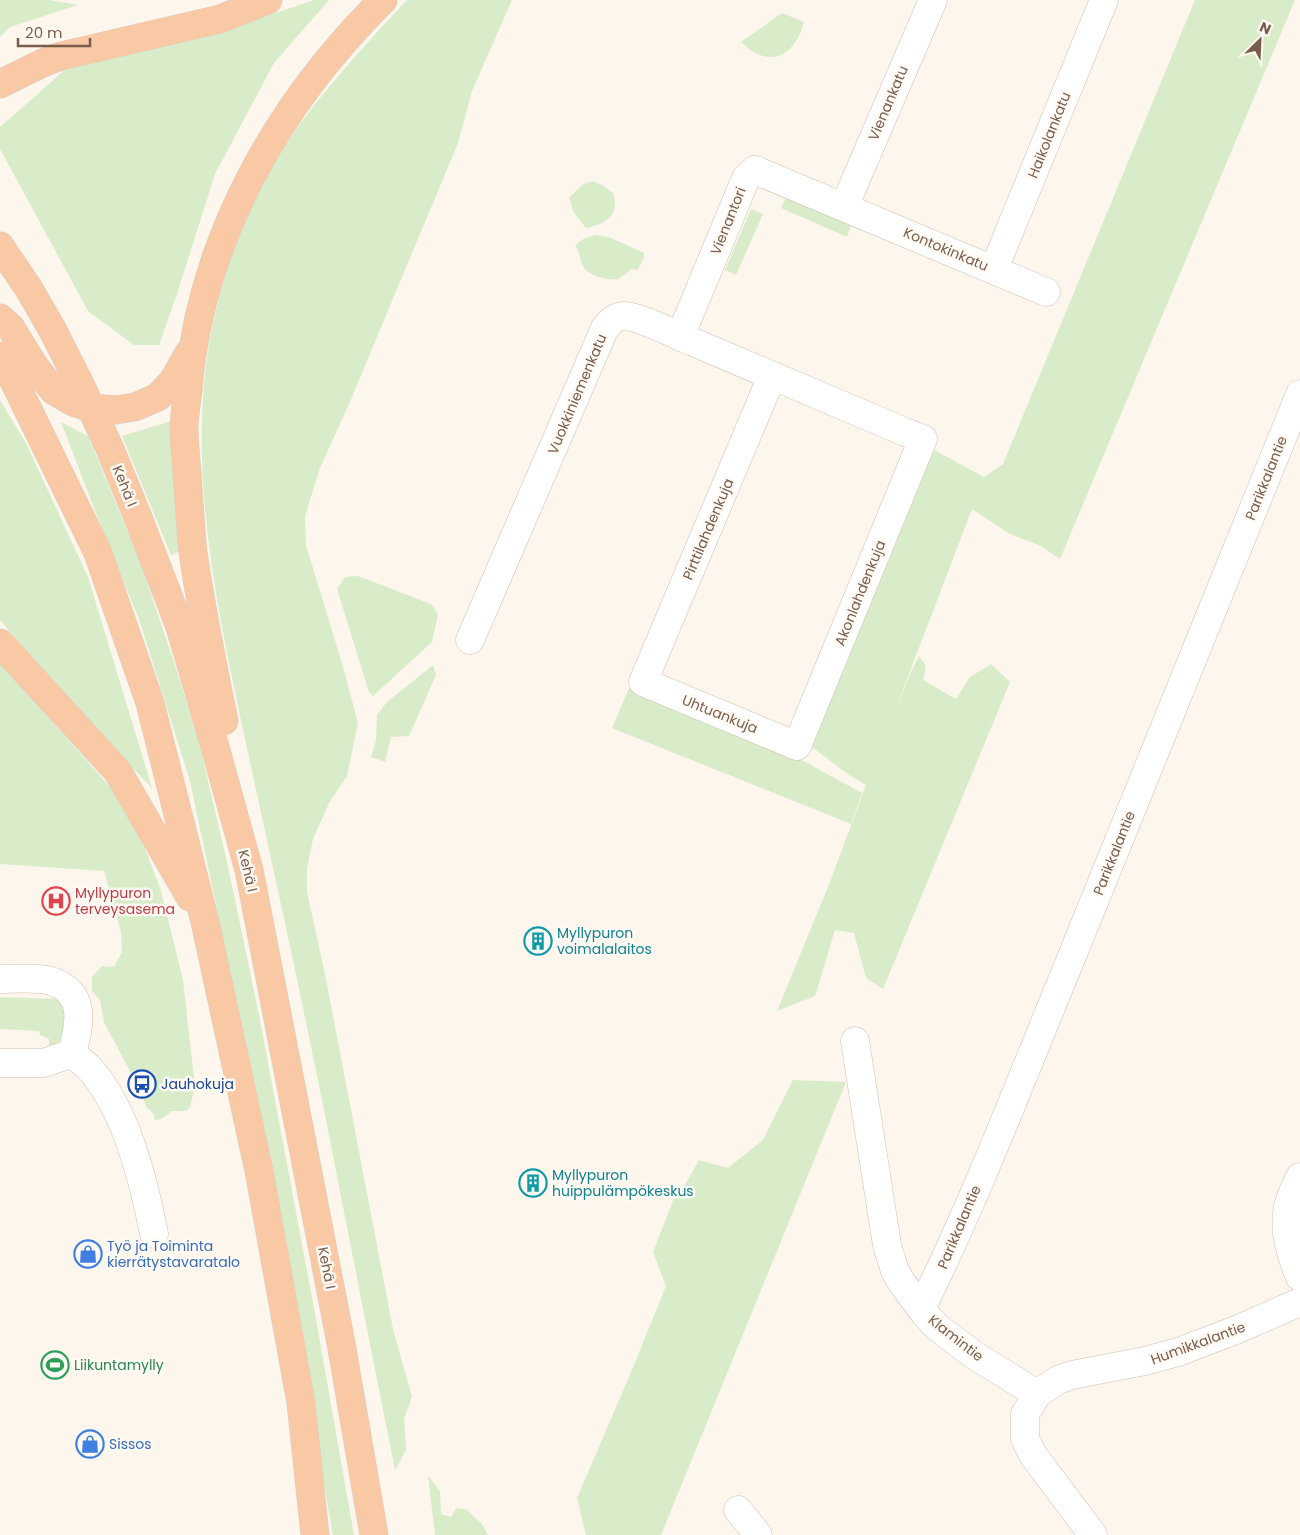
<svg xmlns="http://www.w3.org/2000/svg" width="1300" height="1535" font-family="Poppins,sans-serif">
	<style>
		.green { fill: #d8ecc9 }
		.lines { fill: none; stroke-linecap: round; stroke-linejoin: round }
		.minor-casing { stroke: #d1beb0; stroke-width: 29 }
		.trunk-casing { stroke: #dad1cd; stroke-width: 29 }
		.minor { stroke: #fff; stroke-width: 28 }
		.trunk { stroke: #f9c8a4; stroke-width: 28 }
		.labels { text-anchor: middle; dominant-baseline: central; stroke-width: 5; stroke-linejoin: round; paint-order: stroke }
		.street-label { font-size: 14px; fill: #7a5c4d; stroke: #fffaf3 }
		.health-label { font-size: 14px; fill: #be3a42; stroke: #fffaf3; text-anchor: start }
		.culture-label { font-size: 14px; fill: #0d838f; stroke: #fffaf3; text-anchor: start }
		.transit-label { font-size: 14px; fill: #164399; stroke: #fffaf3; text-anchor: start }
		.shop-label { font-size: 14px; fill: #366cbe; stroke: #fffaf3; text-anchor: start }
		.leisure-label { font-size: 14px; fill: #27864d; stroke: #fffaf3; text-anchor: start }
	</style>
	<rect width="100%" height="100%" fill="#fdf6ec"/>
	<!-- green -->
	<path class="green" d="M 0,0 L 49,0 L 78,5 L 10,27 L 0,37 Z
		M 314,0 L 329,0 L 274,63 L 215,174 L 177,294 L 159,345 L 134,345 L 88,311 L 0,149 L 0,127 L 67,68 L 235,27 Z
		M 407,0 L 512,0 L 472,91 L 458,143 L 349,404 L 320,468 L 305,516 L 306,545 L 343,667 L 358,723 L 347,776 L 329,803 L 313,839 L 307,868 L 307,892 L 325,974 L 393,1329 L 412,1397 L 404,1419 L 406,1450 L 395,1470 C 360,1297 328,1123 291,951 C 275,877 259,803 243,730 C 214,592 182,446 217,306 C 225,272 237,235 251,203 C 259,184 271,166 282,149 C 319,95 362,48 407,0 Z
		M 1195,0 L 1295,0 L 1060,559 L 1041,546 L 1010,534 L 972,509 L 891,721 L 910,674 L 919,656 L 926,666 L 923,680 L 956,699 L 970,677 L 991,664 L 1010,682 L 883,989 L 866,978 L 854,933 L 835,930 L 815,996 L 777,1011 L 830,882 L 866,785 L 849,775 L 812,747 L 934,450 L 984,477 L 1003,464 Z
		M 782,13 L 804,22 C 799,42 784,64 760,55 C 753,53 747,47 741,42 Z
		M 593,181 L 604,186 L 613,193 C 620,217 606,223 586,228 C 583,223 578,219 575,214 C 572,210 572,203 569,198 L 583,184 Z
		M 787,194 L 852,223 L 847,237 L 781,208 Z
		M 751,209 L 763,214 L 736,275 L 725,270 Z
		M 595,235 L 609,237 L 644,253 L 644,257 L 638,270 L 631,269 C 627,272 623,277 618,279 C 608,281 590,276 584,268 C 579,261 581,252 575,246 L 581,240 Z
		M 0,400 L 26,443 L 88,577 L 152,788 L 76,710 L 0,620 Z
		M 171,421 L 179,552 L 171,555 L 122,436 Z
		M 61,422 L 88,436 L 139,559 L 174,662 L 200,746 L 227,862 L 260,1020 L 314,1308 L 354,1535 L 333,1535 L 287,1278 L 216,905 L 190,781 L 139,619 L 100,524 Z
		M 358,576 L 431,604 L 438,614 L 432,642 L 373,696 L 369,692 L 337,589 L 345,577 Z
		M 0,663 L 112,789 L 135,826 L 146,851 L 161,891 L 183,980 L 195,1087 L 190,1107 L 186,1111 L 171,1111 C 168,1115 160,1121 155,1120 L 153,1113 L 146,1107 L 142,1094 L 104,1022 L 100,1000 L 92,991 L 92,977 L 102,966 L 114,967 L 122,952 L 121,932 L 104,871 L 0,864 Z
		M 433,665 L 436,675 L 409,736 L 391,737 L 385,762 L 371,757 L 376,740 L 377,715 L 387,702 Z
		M 629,688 L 791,759 L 800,759 L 862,793 L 851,824 L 612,728 Z
		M 0,997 L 56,999 L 65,1005 L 68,1044 L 49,1049 L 49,1039 L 40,1035 L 39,1031 L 0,1029 Z
		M 793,1080 L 846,1082 L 661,1535 L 586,1535 L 577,1498 L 632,1370 L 666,1286 L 653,1252 L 676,1193 L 685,1185 L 699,1160 L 728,1168 L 763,1140 Z
		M 428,1475 L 440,1492 L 441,1514 L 451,1517 L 456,1508 L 466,1509 L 482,1524 L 488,1535 L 435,1535 Z"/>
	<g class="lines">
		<!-- minor casing -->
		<g class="minor-casing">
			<path id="minor" d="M 844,207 L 933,0
				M 994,269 L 1104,0
				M 680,337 L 746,178 L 755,170 L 1046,292
				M 470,640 L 604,330 C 609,322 615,316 625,316 C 638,316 679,336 693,342 C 764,372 835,402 905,432 L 923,439 L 797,746 L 643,682 L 772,376
				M 0,979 C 13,979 39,977 51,981 C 87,993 80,1024 72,1053
				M 855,1041 L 887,1245 L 895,1271 L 902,1283 L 925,1314 L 937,1327 L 974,1355 L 1037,1394
				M 72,1053 C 77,1058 84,1063 89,1068 C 126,1108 144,1182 154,1234
				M 0,1063 L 44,1063 L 72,1053
				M 1300,1177 C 1296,1185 1292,1194 1289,1203 C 1282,1227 1290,1254 1300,1277
				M 921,1309 C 977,1196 1022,1077 1070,961 C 1147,772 1224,583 1300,394
				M 738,1510 L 758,1535
				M 1093,1535 L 1033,1455 L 1025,1439 L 1025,1414 L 1037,1394 L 1058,1380 L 1072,1375 L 1145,1361 L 1178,1352 L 1236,1330 L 1300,1302"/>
		</g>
		<!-- trunk casing -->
		<g class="trunk-casing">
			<path id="trunk" d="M 0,84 L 47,61 L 61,56 L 220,19 L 268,0
				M 0,246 L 29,289 L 52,329 L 80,384 L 110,449 L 137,515 L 180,627 L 215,747 L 249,870 L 341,1343 L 374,1535
				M 0,318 L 11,328 L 35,367 L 54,391 L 73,402 L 91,408 L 116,410 L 135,407 L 158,397 L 173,381 L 189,353
				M 0,356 L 13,379 L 98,553 L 150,703 L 205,922 L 259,1171 L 301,1403 L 315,1535
				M 0,643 L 118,772 L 190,897
				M 224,721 C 213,667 202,613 194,559 C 191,541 191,522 189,504 C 188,480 185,455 184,430 C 184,413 188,396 189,379 C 204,233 280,102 383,0"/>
		</g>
		<!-- minor -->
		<use href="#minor" class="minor"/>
		<!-- trunk -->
		<use href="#trunk" class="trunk"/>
	</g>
	<!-- icons -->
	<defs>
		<g id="hospital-ring" transform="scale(1.4375)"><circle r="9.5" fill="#fffaf3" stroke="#e0444e" stroke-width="1.5"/><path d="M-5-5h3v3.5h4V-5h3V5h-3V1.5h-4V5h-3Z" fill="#e0444e"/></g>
		<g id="building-ring" transform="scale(1.4375)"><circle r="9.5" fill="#fffaf3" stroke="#0f9aa8" stroke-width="1.5"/><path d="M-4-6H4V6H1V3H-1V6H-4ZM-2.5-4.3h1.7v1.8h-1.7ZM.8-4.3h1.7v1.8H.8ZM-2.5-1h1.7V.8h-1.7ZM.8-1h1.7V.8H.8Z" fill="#0f9aa8"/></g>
		<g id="bus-ring" transform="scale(1.4375)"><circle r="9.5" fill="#fffaf3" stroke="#1a4fb4" stroke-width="1.5"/><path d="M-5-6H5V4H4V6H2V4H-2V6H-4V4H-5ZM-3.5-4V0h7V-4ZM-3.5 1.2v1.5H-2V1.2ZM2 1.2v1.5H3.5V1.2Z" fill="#1a4fb4"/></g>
		<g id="shop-ring" transform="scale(1.4375)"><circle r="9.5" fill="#fffaf3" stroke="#3f7fe0" stroke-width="1.5"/><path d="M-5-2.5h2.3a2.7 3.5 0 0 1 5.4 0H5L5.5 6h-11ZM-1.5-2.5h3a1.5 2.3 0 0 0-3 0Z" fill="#3f7fe0"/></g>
		<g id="stadium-ring" transform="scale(1.4375)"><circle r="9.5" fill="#fffaf3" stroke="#2e9e5b" stroke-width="1.5"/><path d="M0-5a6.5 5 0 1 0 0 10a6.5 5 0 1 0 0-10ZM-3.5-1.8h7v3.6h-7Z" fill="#2e9e5b"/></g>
	</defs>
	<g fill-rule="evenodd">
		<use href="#hospital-ring" x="56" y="901"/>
		<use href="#building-ring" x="538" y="941"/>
		<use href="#bus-ring" x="142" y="1084"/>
		<use href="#building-ring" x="533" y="1183"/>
		<use href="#shop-ring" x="88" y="1254"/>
		<use href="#stadium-ring" x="55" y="1365"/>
		<use href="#shop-ring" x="90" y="1444"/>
	</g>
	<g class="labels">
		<!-- street labels -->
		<g class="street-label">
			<text transform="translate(888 103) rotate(-67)">Vienankatu</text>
			<text transform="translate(1049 135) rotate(-68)">Haikolankatu</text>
			<text transform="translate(728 221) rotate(-68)">Vienantori</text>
			<text transform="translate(946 249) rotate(23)">Kontokinkatu</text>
			<text transform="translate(577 394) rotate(-67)">Vuokkiniemenkatu</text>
			<text transform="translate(1266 478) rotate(-68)">Parikkalantie</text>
			<text transform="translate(125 486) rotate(68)">Kehä I</text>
			<text transform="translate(708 529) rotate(-67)">Pirttilahdenkuja</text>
			<text transform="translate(860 593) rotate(-68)">Akonlahdenkuja</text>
			<text transform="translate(720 714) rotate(22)">Uhtuankuja</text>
			<text transform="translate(1114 853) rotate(-68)">Parikkalantie</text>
			<text transform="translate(248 871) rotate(77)">Kehä I</text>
			<text transform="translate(959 1227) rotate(-67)">Parikkalantie</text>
			<text transform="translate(327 1268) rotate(79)">Kehä I</text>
			<text transform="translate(956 1338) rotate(38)">Klamintie</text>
			<text transform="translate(1198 1343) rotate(-20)">Humikkalantie</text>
		</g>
		<!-- health labels -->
		<g class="health-label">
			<text x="75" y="893">Myllypuron<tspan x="75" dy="16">terveysasema</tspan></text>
		</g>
		<!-- culture labels -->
		<g class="culture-label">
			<text x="557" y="933">Myllypuron<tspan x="557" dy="16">voimalalaitos</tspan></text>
			<text x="552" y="1175">Myllypuron<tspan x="552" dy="16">huippulämpökeskus</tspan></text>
		</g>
		<!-- transit labels -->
		<g class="transit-label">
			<text x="161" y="1084">Jauhokuja</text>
		</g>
		<!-- shop labels -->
		<g class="shop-label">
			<text x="107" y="1246">Työ ja Toiminta<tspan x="107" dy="16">kierrätystavaratalo</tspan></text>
			<text x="109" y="1444">Sissos</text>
		</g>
		<!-- leisure labels -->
		<g class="leisure-label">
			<text x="74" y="1365">Liikuntamylly</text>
		</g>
	</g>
	<!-- north arrow -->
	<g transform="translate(1260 40) rotate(24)" stroke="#fffaf3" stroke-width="4" paint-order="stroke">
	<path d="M0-4L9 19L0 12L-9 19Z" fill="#7a5c4d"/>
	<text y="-8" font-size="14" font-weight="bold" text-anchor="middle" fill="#7a5c4d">N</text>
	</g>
	<!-- scale -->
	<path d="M18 38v8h72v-8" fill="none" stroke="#7a5c4d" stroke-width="2.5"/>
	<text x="25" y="38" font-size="15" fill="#7a5c4d" stroke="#fffaf3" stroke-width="4" paint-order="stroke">20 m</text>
</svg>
